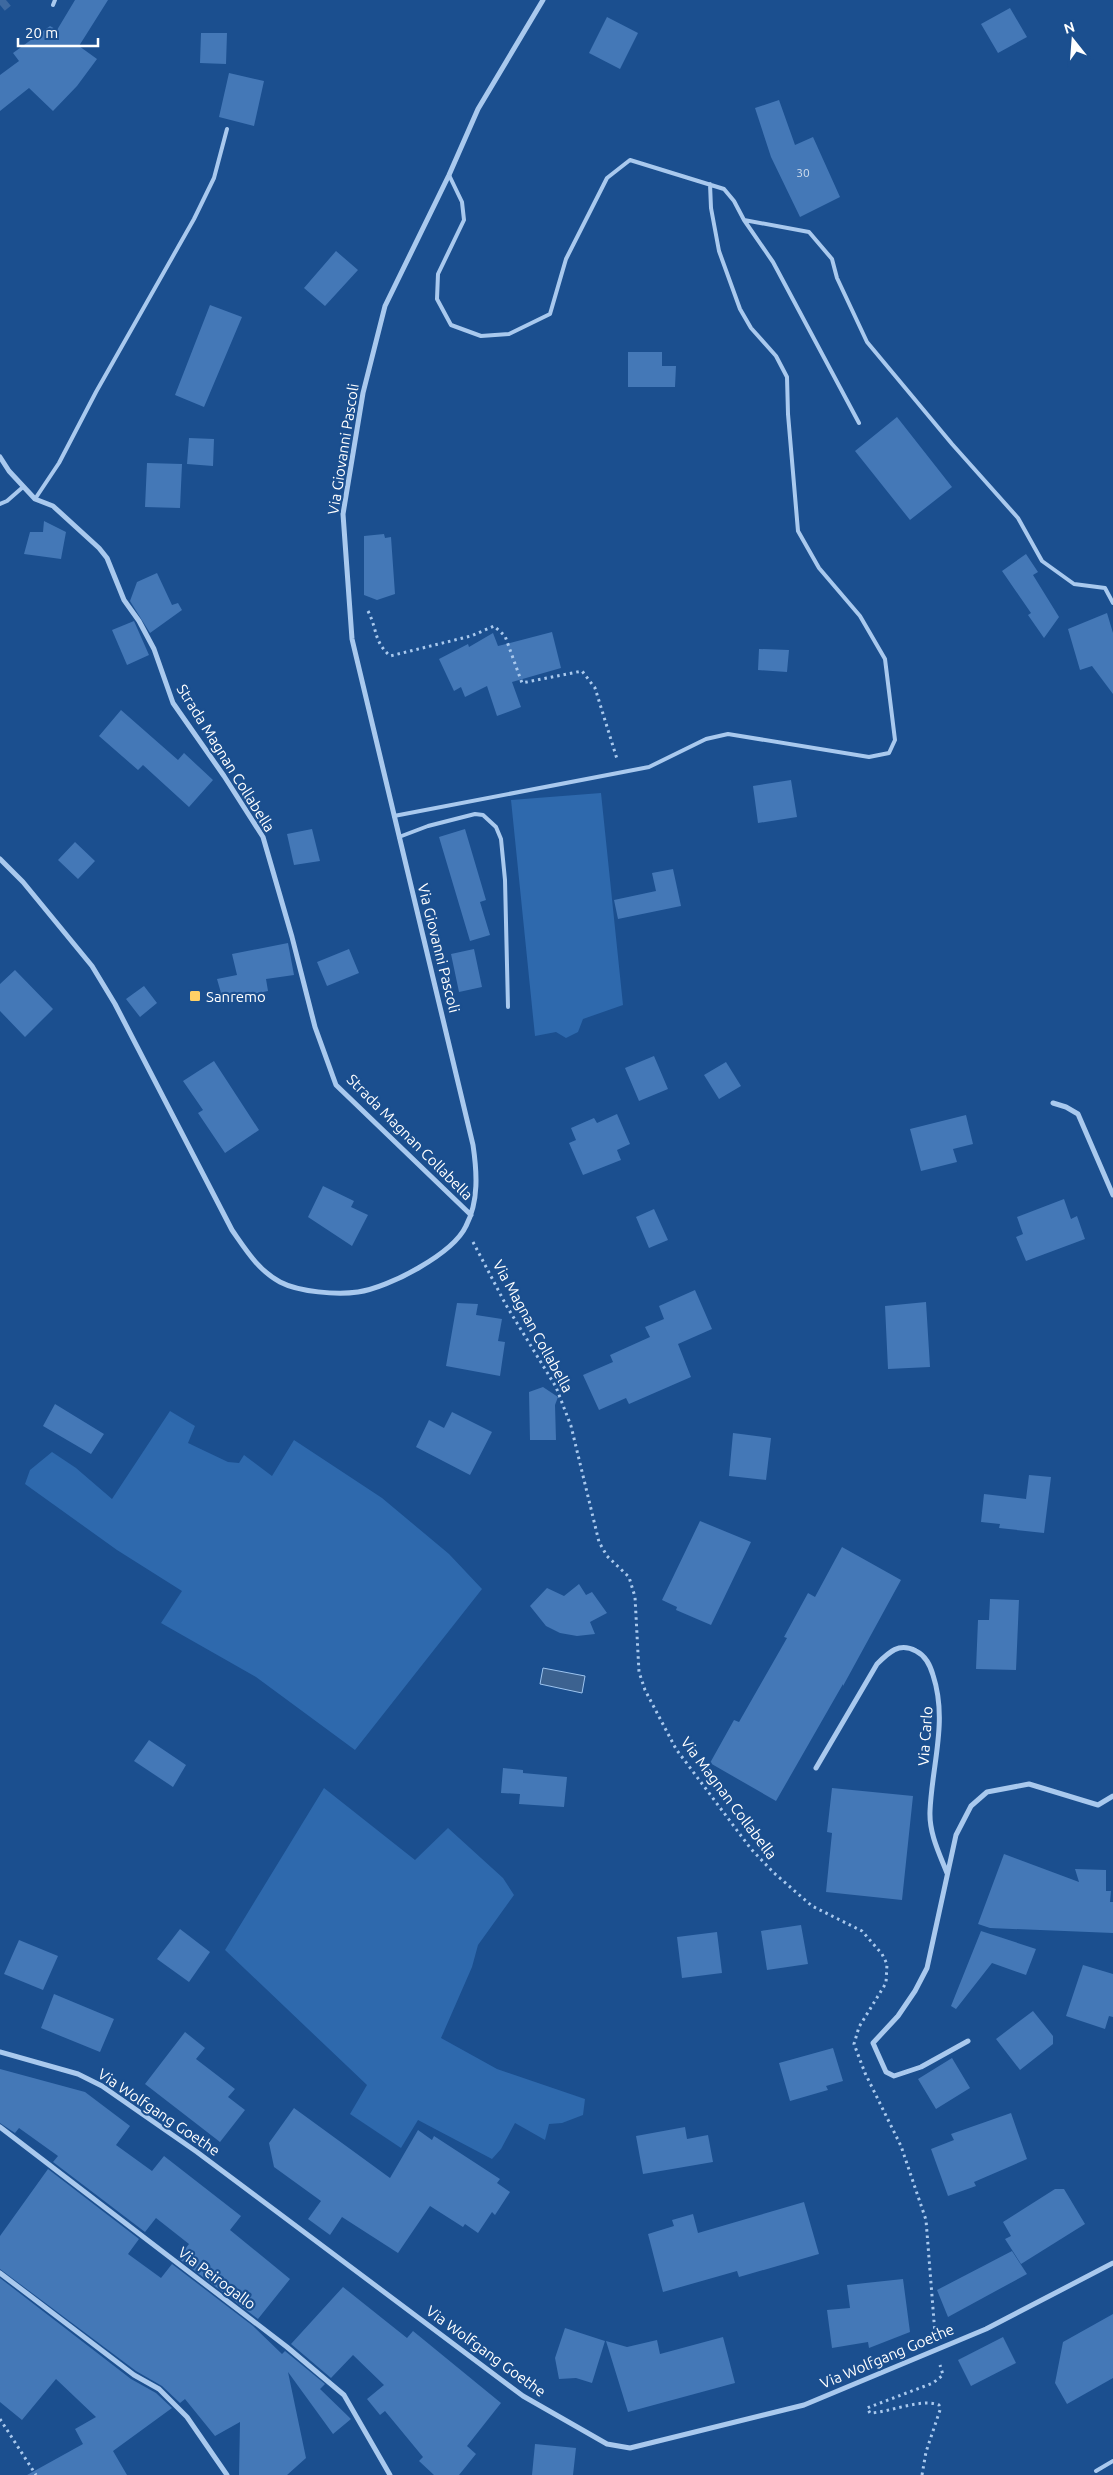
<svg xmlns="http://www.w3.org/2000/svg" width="1113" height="2475" font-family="Ubuntu,sans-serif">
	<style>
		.green { fill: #2e69ad }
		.water { fill: #3c6290; stroke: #9cc4f0 }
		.building { fill: #4478b7 }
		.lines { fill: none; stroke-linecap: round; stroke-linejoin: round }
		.highway-tunnel { stroke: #3d69a0; stroke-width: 15; stroke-dasharray: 15 8; stroke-linecap: butt }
		.path { stroke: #a9c9ee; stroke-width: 3; stroke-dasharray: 2.5 4; stroke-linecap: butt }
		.lane { stroke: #a9c9ee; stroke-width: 4 }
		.street { stroke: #a9c9ee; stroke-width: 5 }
		.poi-dot { fill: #ffd166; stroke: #1b4f8f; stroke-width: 2 }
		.labels { text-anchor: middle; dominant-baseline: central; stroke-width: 4.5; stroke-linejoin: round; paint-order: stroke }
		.number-label { font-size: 12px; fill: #d0dded }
		.street-label { font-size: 15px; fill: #fff; stroke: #1b4f8f }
		.poi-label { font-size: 15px; fill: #fff; stroke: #1b4f8f; text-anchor: start }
	</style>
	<rect width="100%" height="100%" fill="#1b4f8f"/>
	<!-- green -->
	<path class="green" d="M 601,793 L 623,1005 L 583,1019 L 578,1032 L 566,1038 L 556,1032 L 535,1036 L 511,800 Z
		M 170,1411 L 195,1426 L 188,1443 L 228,1462 L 239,1463 L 244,1455 L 272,1476 L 294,1440 L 382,1498 L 449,1554 L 482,1589 L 355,1750 L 256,1677 L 161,1623 L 182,1591 L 117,1550 L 25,1484 L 30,1470 L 52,1452 L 76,1468 L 112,1499 Z
		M 324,1788 L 415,1860 L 448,1828 L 503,1878 L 514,1895 L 478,1945 L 472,1967 L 441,2038 L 497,2069 L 585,2099 L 583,2115 L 562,2123 L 549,2124 L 545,2140 L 515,2123 L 501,2149 L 492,2159 L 418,2120 L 401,2148 L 350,2114 L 367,2085 L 225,1950 Z"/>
	<!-- water -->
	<path class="water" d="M 543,1668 L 585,1676 L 582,1693 L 540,1684 Z"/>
	<!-- building -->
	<path class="building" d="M 75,0 L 108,0 L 79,46 L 97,59 L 77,86 L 53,111 L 29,88 L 0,111 L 0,75 L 19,61 L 13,53 L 50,26 L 57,30 Z
		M 1010,8 L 1027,37 L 998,53 L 981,24 Z
		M 607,17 L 638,33 L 620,69 L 589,53 Z
		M 201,33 L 227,33 L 226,64 L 200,63 Z
		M 229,73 L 264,81 L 254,126 L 219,117 Z
		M 779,100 L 795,145 L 813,137 L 840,197 L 800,217 L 771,157 L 755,108 Z
		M 336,251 L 358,270 L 325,306 L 304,288 Z
		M 210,305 L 242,317 L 204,407 L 175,395 Z
		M 628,352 L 662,352 L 662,366 L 676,366 L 675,387 L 628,387 Z
		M 897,417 L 952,487 L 910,520 L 855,451 Z
		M 189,438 L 214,439 L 213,466 L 187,464 Z
		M 147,463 L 182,464 L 180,508 L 145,507 Z
		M 44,521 L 66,532 L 61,559 L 24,554 L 30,532 L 43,532 Z
		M 384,534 L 385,538 L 391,537 L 395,594 L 377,600 L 364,595 L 364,536 Z
		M 1026,554 L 1038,572 L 1033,575 L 1059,617 L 1044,638 L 1028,615 L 1031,613 L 1002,571 Z
		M 157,573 L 172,605 L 178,603 L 182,610 L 150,633 L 130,601 L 137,582 Z
		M 1107,613 L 1113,633 L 1113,694 L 1092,666 L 1080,670 L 1068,629 Z
		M 134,621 L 149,655 L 127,665 L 112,630 Z
		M 552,632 L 561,668 L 512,682 L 521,707 L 497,716 L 487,686 L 465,697 L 461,687 L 454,691 L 439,659 L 468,644 L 469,647 L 493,633 L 498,646 Z
		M 759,649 L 789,650 L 787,672 L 758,670 Z
		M 121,710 L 178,760 L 184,753 L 213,780 L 189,807 L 143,765 L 138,770 L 99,736 Z
		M 791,780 L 797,817 L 758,823 L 753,786 Z
		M 312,829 L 320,861 L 294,865 L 287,834 Z
		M 465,829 L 486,900 L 480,902 L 490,935 L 470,941 L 439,837 Z
		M 75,842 L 95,861 L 78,879 L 58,860 Z
		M 673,869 L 681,906 L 618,919 L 614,900 L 656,891 L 652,873 Z
		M 288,943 L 294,975 L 266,979 L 268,991 L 223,1000 L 217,979 L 237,975 L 232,954 Z
		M 349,949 L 359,973 L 327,986 L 317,962 Z
		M 474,949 L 482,987 L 459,992 L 451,954 Z
		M 15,970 L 53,1009 L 25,1037 L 0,1011 L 0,984 Z
		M 144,986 L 157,1003 L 140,1017 L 126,999 Z
		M 654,1056 L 668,1089 L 639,1101 L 625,1068 Z
		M 214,1061 L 259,1130 L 225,1153 L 198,1113 L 203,1110 L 183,1081 Z
		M 726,1062 L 741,1086 L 719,1099 L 704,1075 Z
		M 617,1114 L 630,1144 L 617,1150 L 621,1160 L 583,1175 L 569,1143 L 576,1140 L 571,1128 L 594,1118 L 597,1123 Z
		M 966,1115 L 973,1144 L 953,1149 L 957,1162 L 921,1171 L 910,1129 Z
		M 323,1186 L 354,1201 L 351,1207 L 368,1215 L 352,1246 L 308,1217 Z
		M 1064,1199 L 1071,1219 L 1077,1216 L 1085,1239 L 1026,1261 L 1016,1237 L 1023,1234 L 1017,1217 Z
		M 654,1209 L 668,1240 L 649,1248 L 636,1217 Z
		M 695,1290 L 712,1329 L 678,1344 L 691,1377 L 629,1404 L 626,1398 L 599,1410 L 583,1375 L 613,1362 L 610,1355 L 650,1337 L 645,1327 L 664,1319 L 659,1306 Z
		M 926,1302 L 930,1367 L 888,1369 L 885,1306 Z
		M 457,1303 L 478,1304 L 476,1315 L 502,1319 L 498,1341 L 505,1342 L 500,1376 L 446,1366 Z
		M 543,1387 L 558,1397 L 555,1405 L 556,1440 L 530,1440 L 529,1392 Z
		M 55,1404 L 104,1434 L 91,1454 L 43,1426 Z
		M 452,1412 L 492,1432 L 470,1475 L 416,1447 L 429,1420 L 444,1428 Z
		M 733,1433 L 771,1438 L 766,1480 L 729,1476 Z
		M 1029,1475 L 1051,1477 L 1044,1533 L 999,1528 L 1000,1524 L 981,1522 L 984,1494 L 1026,1499 Z
		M 700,1521 L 751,1542 L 711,1625 L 676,1610 L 677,1607 L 662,1600 Z
		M 842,1547 L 901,1580 L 843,1686 L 843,1684 L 776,1801 L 710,1763 L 734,1720 L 739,1722 L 787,1638 L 784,1637 L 808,1593 L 815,1597 Z
		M 579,1584 L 586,1595 L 592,1592 L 607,1613 L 590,1622 L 595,1634 L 577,1636 L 560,1633 L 546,1626 L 530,1606 L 547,1588 L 564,1596 Z
		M 990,1599 L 1019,1600 L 1016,1670 L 976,1669 L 978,1620 L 989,1620 Z
		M 149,1740 L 186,1765 L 173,1787 L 134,1761 Z
		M 503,1768 L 523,1770 L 523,1773 L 567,1777 L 564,1807 L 519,1804 L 520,1794 L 501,1793 Z
		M 832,1788 L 913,1796 L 902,1900 L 826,1892 L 832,1833 L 827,1832 Z
		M 1004,1854 L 1079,1882 L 1075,1869 L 1106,1870 L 1106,1891 L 1111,1891 L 1110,1902 L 1113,1902 L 1113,1933 L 990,1928 L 978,1924 Z
		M 801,1925 L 808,1964 L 767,1970 L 761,1931 Z
		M 180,1929 L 210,1952 L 189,1982 L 157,1959 Z
		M 981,1931 L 1036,1949 L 1026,1975 L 992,1963 L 956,2009 L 951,2006 Z
		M 717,1932 L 722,1973 L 682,1978 L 677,1937 Z
		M 19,1940 L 58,1956 L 43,1990 L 4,1974 Z
		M 1083,1965 L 1113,1974 L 1113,2017 L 1109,2016 L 1105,2029 L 1066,2016 Z
		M 54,1994 L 114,2019 L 100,2052 L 41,2028 Z
		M 1033,2011 L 1053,2036 L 1053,2044 L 1020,2070 L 996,2039 Z
		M 185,2032 L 205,2048 L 196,2059 L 235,2089 L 228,2097 L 245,2110 L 220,2142 L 145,2084 Z
		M 833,2048 L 843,2081 L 826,2086 L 828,2090 L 790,2101 L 779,2063 Z
		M 952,2058 L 970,2088 L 936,2109 L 918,2079 Z
		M 0,2069 L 85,2092 L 130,2126 L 116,2145 L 152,2171 L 164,2156 L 241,2216 L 230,2230 L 290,2279 L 258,2319 L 178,2258 L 189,2244 L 156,2218 L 145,2232 L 53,2162 L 58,2156 L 19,2128 L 15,2133 L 0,2123 Z
		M 294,2108 L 390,2178 L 418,2130 L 432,2140 L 434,2136 L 500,2179 L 497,2183 L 510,2192 L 495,2215 L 492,2212 L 478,2233 L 465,2224 L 463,2227 L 430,2206 L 398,2253 L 342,2217 L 330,2235 L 308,2219 L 321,2201 L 274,2167 L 269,2143 Z
		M 1011,2113 L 1027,2159 L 974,2182 L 976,2186 L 948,2196 L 931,2149 L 954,2140 L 951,2134 Z
		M 685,2127 L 687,2139 L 708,2135 L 713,2162 L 643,2174 L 636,2136 Z
		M 48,2169 L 139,2239 L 128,2254 L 161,2278 L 172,2264 L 253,2326 L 282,2354 L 285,2351 L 325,2384 L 320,2389 L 351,2419 L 333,2434 L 288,2372 L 306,2458 L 287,2475 L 239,2475 L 240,2422 L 215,2436 L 185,2399 L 180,2403 L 162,2386 L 136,2371 L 0,2269 L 0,2236 Z
		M 1055,2189 L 1064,2189 L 1085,2224 L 1021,2264 L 1005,2239 L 1011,2236 L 1003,2222 Z
		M 804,2202 L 819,2254 L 739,2277 L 737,2271 L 663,2292 L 648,2234 L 674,2226 L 672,2220 L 693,2214 L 698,2233 Z
		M 1012,2251 L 1027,2274 L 948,2317 L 937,2290 Z
		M 0,2278 L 131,2379 L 156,2393 L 172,2408 L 113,2451 L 127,2475 L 27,2475 L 83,2444 L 75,2429 L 96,2417 L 56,2379 L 22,2420 L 0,2402 Z
		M 903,2279 L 910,2332 L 869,2348 L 868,2342 L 832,2348 L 827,2310 L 850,2308 L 847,2285 Z
		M 343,2287 L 407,2338 L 413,2331 L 501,2403 L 467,2446 L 476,2454 L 459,2475 L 434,2475 L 419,2461 L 423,2457 L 385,2411 L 380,2415 L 367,2399 L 384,2385 L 353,2355 L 331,2378 L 291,2344 Z
		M 1113,2314 L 1113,2378 L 1067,2404 L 1055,2383 L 1063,2342 Z
		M 565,2328 L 605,2341 L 592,2383 L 576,2378 L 559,2379 L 555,2358 Z
		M 723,2337 L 735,2383 L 628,2412 L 606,2341 L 627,2347 L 657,2340 L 660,2354 Z
		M 1003,2337 L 1016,2363 L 971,2386 L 958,2360 Z
		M 535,2444 L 576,2448 L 573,2475 L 532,2475 Z"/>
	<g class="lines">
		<!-- highway-tunnel -->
		<path class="highway-tunnel" d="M 0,5 L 6,0"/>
		<!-- path -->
		<path class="path" d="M 368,611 C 378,631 373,640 390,656 L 471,636 L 494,626 L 505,636 L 522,683 L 582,671 L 595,688 L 617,759
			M 473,1242 L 506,1305 L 556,1387 L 571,1426 L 599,1542 L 607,1556 L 629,1577 L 635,1597 L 639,1672 L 645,1690 L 676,1749 L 751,1849 L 774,1873 L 812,1906 L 862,1931 L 882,1954 L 887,1964 L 886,1983 L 859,2027 L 854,2044 L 865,2073 L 901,2146 L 926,2220 L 935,2334
			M 0,2419 L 36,2475
			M 922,2475 L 926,2452 L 940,2410 L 939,2405 C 921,2398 891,2412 870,2413 L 867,2408 L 933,2383 L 943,2375 L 940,2365"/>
		<!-- lane -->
		<path class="lane" d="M 53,5 L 55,0
			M 449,175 L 462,202 L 464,220 L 438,274 L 437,299 L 451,325 L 481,336 L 509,334 L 550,314 L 566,259 L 607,178 L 630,160 L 724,189 L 734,201 L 744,220 L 773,262 L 859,423
			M 744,220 L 809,232 L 832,259 L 837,278 L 867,342 L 952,444 L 1018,518 L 1042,561 L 1074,584 L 1105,588 L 1113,603
			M 35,499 L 59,463 L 96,392 L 194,219 L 214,178 L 227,129
			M 0,504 L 7,501 L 23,487
			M 394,816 L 649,767 L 706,739 L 728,734 L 869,757 L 889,753 L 895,740 L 885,659 L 860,616 L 819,568 L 798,531 L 788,414 L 787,377 L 776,356 L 751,328 L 740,309 L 719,251 L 711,208 L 710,184
			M 399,837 L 428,826 L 475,814 L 483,815 L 496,827 L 501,839 L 505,880 L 508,1007
			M 1096,2471 L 1113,2461"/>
		<!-- street -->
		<path class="street" d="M 0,457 L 9,471 L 35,499 L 53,506 L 99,548 L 107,558 L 124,600 L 139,621 L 154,649 L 173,703 L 224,776 L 263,837 L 292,937 L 315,1027 L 336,1085 L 471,1215
			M 0,859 L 23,882 L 92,966 L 115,1004 L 232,1230 C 246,1250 258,1270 280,1282 C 299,1292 337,1295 358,1292 C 388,1288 453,1254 466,1226 C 479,1201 477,1172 473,1145 L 352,639 L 343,514 L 363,393 L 385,306 L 449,175 L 478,109 L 543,0
			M 1053,1103 L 1066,1107 L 1078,1114 L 1113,1195
			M 816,1768 L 877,1664 C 889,1652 899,1642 916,1651 C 926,1656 930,1665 933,1675 C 948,1721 932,1764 930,1811 C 929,1833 939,1853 947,1873
			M 968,2041 L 921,2067 L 894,2076 L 886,2072 L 873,2043 L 898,2016 L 915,1991 L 927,1968 L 956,1835 L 971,1806 L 987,1792 L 1029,1784 L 1098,1805 L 1113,1796
			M 0,2052 L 78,2074 L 102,2086 L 197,2152 L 523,2396 L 607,2444 L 630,2448 L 804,2405 L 986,2329 L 1113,2263
			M 0,2127 L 287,2347 L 344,2395 L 390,2475
			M 0,2273 L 134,2375 L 159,2389 L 187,2417 L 227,2475"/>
	</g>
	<!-- markers -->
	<rect class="poi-dot" x="189" y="990" width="12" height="12" rx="2.5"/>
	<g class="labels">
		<!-- number labels -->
		<g class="number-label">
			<text x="803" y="172">30</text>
		</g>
		<!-- street labels -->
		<g class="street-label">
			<text transform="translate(343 449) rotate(-81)">Via Giovanni Pascoli</text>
			<text transform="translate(226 758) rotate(58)">Strada Magnan Collabella</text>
			<text transform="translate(439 948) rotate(76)">Via Giovanni Pascoli</text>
			<text transform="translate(410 1137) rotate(45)">Strada Magnan Collabella</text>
			<text transform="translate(533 1326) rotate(61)">Via Magnan Collabella</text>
			<text transform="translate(925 1736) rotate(-86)">Via Carlo</text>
			<text transform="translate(729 1798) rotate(53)">Via Magnan Collabella</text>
			<text transform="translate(159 2112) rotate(34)">Via Wolfgang Goethe</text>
			<text transform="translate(217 2278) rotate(37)">Via Peirogallo</text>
			<text transform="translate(486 2351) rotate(36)">Via Wolfgang Goethe</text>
			<text transform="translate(887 2356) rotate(-23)">Via Wolfgang Goethe</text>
		</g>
		<!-- poi labels -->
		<g class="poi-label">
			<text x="206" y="996">Sanremo</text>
		</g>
	</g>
	<!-- north arrow -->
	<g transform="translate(1073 40) rotate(343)" stroke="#1b4f8f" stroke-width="4" paint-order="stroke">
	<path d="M0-4L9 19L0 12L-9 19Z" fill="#ffffff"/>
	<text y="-8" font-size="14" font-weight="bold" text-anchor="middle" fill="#ffffff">N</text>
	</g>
	<!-- scale -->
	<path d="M18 38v8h80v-8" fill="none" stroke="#ffffff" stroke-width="2.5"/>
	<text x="25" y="38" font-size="15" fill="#ffffff" stroke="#1b4f8f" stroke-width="4" paint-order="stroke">20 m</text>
</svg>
